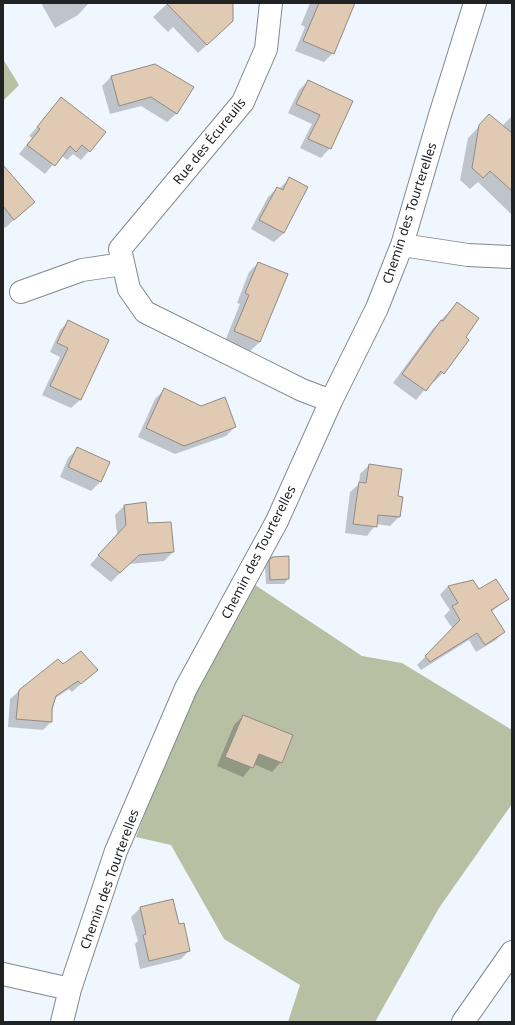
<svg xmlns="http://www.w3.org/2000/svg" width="515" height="1025" font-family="'Noto Sans',sans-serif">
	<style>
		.forest { fill: #b7c0a3 }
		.shadow { fill: #0003 }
		.building { fill: #e1cab3; stroke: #918a85 }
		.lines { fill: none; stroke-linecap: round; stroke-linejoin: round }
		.minor-casing { stroke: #82888e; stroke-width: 24 }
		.primary-casing { stroke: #82888e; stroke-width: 24 }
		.minor { stroke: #fff; stroke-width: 22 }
		.primary { stroke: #fff; stroke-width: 22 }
		.labels { text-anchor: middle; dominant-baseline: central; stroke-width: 4; stroke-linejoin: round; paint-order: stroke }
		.street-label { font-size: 13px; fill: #202224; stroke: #fff }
	</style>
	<rect width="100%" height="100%" fill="#eff6fd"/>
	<!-- forest -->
	<path class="forest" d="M 3,59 L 19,85 L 3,101 Z
		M 252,583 L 362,656 L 402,663 L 512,730 L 512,804 L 439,908 L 375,1022 L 288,1022 L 300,985 L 224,939 L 171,845 L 136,837 L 192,690 Z"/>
	<!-- shadow -->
	<path class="shadow" d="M 41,3 L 89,3 L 78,15 L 55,28 Z
		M 168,3 L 232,3 L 223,30 L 198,53 L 173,27 L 168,32 L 153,17 Z
		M 310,3 L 352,3 L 333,53 L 324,62 L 295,51 L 305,27 L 301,25 Z
		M 155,65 L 177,113 L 167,122 L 141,106 L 110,114 L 102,86 L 111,77 Z
		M 308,81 L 352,101 L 330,148 L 321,158 L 300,148 L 312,124 L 288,113 L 299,90 Z
		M 62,98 L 89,151 L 81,160 L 73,154 L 67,160 L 61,155 L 45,174 L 19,154 L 32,138 L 29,136 Z
		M 489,116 L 502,126 L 512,116 L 512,215 L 478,182 L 470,189 L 460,180 L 468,138 Z
		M 290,178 L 284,233 L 274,242 L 251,229 L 268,197 L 277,188 L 279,189 Z
		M 3,186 L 25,210 L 5,228 L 3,225 Z
		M 258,263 L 260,342 L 250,351 L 225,341 L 240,304 L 237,303 L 249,272 Z
		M 457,303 L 443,373 L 434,382 L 432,381 L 416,400 L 393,383 L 432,330 Z
		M 68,322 L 108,341 L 80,400 L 71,408 L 42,395 L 60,357 L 50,352 L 60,330 Z
		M 164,390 L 235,427 L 226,436 L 175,454 L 138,437 L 155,399 Z
		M 77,449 L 100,482 L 91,491 L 60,477 L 68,458 Z
		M 369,465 L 399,517 L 390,526 L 376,524 L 367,536 L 345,533 L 350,492 L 359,484 L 360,474 Z
		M 124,506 L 147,524 L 173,552 L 164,561 L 129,564 L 111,582 L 90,565 L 117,534 L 115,515 Z
		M 288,557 L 288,579 L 284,584 L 266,584 L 265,567 L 267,562 L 272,558 Z
		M 473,581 L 478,591 L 508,599 L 491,612 L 504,632 L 496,640 L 476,652 L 469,640 L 421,670 L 417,665 L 453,629 L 444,616 L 450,610 L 440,595 L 448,586 Z
		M 62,666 L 96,670 L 72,692 L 69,689 L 54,699 L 51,722 L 43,730 L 8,727 L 10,699 L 19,691 Z
		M 243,716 L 281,762 L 272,772 L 254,764 L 243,777 L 217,766 L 234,725 Z
		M 173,900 L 179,926 L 189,951 L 181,959 L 140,969 L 135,944 L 138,941 L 131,917 L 140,908 Z"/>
	<!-- building -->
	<path class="building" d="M 166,3 L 233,3 L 233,21 L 207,45 Z
		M 319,3 L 355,3 L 334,54 L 303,41 Z
		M 155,64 L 194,87 L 177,114 L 151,97 L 119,106 L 111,76 Z
		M 308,80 L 353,101 L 331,149 L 308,139 L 320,115 L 296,104 Z
		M 61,97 L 106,132 L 90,152 L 82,145 L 76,152 L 70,146 L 55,166 L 27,145 L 40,129 L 37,127 Z
		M 489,114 L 512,133 L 512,191 L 490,171 L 483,178 L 472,168 L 479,125 Z
		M 3,165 L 35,202 L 14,220 L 3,206 Z
		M 289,177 L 308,187 L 284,233 L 259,220 L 277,187 L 283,190 Z
		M 258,262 L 288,274 L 260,342 L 234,331 L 249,295 L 245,293 Z
		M 457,302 L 479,318 L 466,337 L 469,340 L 444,374 L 441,371 L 426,391 L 402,374 L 441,320 L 443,321 Z
		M 68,320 L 109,340 L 81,400 L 50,386 L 68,348 L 57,343 Z
		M 164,388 L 201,406 L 225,397 L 236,427 L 184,446 L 146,428 Z
		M 77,447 L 110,462 L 101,482 L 68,467 Z
		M 369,464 L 402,469 L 398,496 L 403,497 L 400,517 L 378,515 L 377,527 L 353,524 L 359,482 L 366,483 Z
		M 146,502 L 148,523 L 171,522 L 174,552 L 139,555 L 120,573 L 98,555 L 126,525 L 124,505 Z
		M 289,556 L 289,579 L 270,580 L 269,561 L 272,557 Z
		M 496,579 L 509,599 L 491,610 L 505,632 L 485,645 L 477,633 L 430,662 L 425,656 L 460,620 L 452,606 L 458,603 L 448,586 L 473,580 L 479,589 Z
		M 81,651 L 98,670 L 81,684 L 78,681 L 56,696 L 52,709 L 52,722 L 16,719 L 19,690 L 58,659 L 63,664 Z
		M 243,715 L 293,735 L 282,763 L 259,754 L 253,768 L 225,757 Z
		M 173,899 L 179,924 L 184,923 L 190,951 L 149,961 L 143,935 L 146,934 L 140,907 Z"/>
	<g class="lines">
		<!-- minor casing -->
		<g class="minor-casing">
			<path id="minor" d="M 271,3 L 266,49 L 243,102 L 120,249 L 129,289 L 145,312 L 302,390 L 331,401
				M 402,245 L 468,255 L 512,257
				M 21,292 L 82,270 L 123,264
				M 3,974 L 70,989
				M 62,1022 L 70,989 L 116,851 L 186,688 L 277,521 L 331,401 L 377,308 L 402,245 L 440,115 L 475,3"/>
		</g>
		<!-- primary casing -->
		<g class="primary-casing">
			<path id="primary" d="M 463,1022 L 512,952"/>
		</g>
		<!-- minor -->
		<use href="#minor" class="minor"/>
		<!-- primary -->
		<use href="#primary" class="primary"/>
	</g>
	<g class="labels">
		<!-- street labels -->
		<g class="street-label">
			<text transform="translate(209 141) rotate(-51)">Rue des Écureuils</text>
			<text transform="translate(409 213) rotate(-72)">Chemin des Tourterelles</text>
			<text transform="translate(258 552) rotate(-63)">Chemin des Tourterelles</text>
			<text transform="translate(109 879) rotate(-70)">Chemin des Tourterelles</text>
		</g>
	</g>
	<!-- border -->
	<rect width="515" height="1025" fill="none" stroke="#202224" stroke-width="8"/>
</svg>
